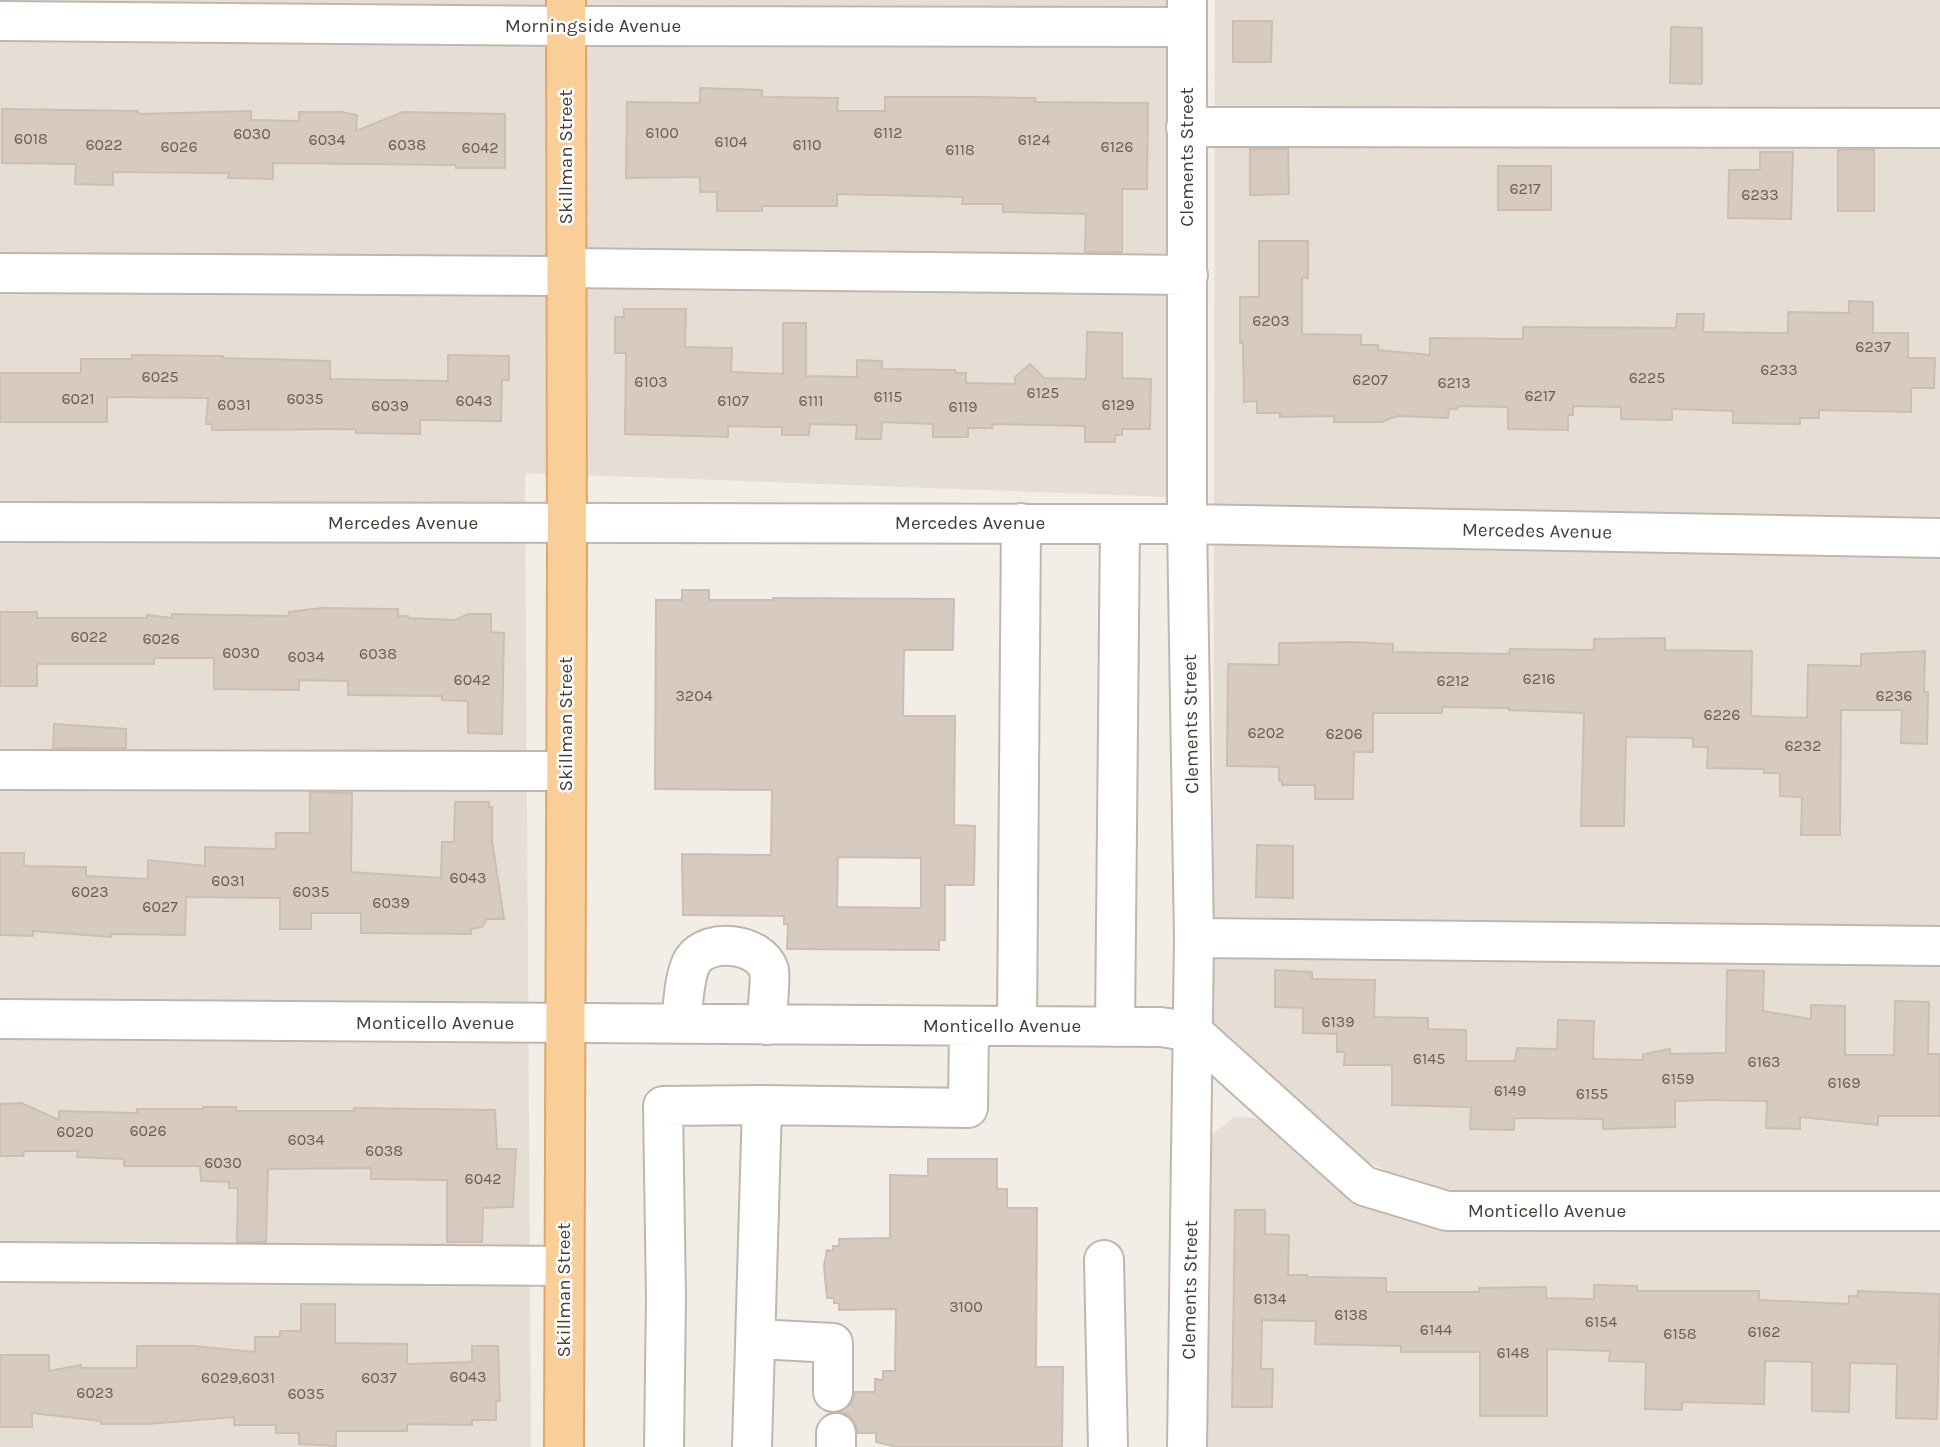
<svg xmlns="http://www.w3.org/2000/svg" width="1940" height="1447" font-family="Karla,sans-serif">
	<style>
		.residential { fill: #e6ded5 }
		.building { fill: #d7cac0; stroke: #cebeb0; stroke-width: 2; fill-rule: evenodd }
		.lines { fill: none; stroke-linecap: round; stroke-linejoin: round }
		.minor-casing { stroke: #c1b6ad; stroke-width: 42 }
		.major-casing { stroke: #dea769; stroke-width: 42 }
		.minor { stroke: #fff; stroke-width: 38 }
		.major { stroke: #face99; stroke-width: 38 }
		.labels { text-anchor: middle; dominant-baseline: central; stroke-width: 5; stroke-linejoin: round; paint-order: stroke }
		.number-label { font-size: 16px; fill: #6a6058 }
		.street-label { font-size: 19px; fill: #463d36; stroke: #fff }
	</style>
	<rect width="100%" height="100%" fill="#f3ede7"/>
	<!-- residential -->
	<path class="residential" d="M 0,0 L 1174,0 L 1172,497 L 525,473 L 531,1447 L 0,1447 Z
		M 1215,0 L 1940,0 L 1940,1195 L 1451,1195 L 1396,1176 L 1351,1153 L 1213,1026 Z
		M 1234,1117 L 1257,1118 L 1296,1139 L 1385,1214 L 1479,1227 L 1940,1228 L 1940,1447 L 1202,1447 L 1202,1142 Z"/>
	<!-- building -->
	<path class="building" d="M 1233,21 L 1272,21 L 1271,62 L 1233,62 Z
		M 1671,27 L 1702,28 L 1702,84 L 1670,83 Z
		M 700,88 L 762,90 L 762,97 L 838,98 L 837,111 L 885,111 L 885,97 L 978,97 L 1035,98 L 1035,102 L 1148,103 L 1147,189 L 1122,189 L 1122,252 L 1085,252 L 1086,214 L 1003,212 L 1003,204 L 962,204 L 963,197 L 837,194 L 837,206 L 762,206 L 762,211 L 717,211 L 717,192 L 700,192 L 700,177 L 626,178 L 627,102 L 700,103 Z
		M 2,109 L 138,111 L 138,114 L 251,111 L 251,120 L 299,121 L 299,112 L 342,112 L 357,115 L 356,131 L 403,112 L 505,114 L 505,168 L 456,168 L 456,165 L 273,163 L 273,179 L 228,178 L 229,173 L 113,172 L 113,185 L 75,184 L 76,164 L 2,163 Z
		M 1250,149 L 1288,149 L 1289,194 L 1250,195 Z
		M 1838,150 L 1874,150 L 1874,211 L 1838,211 Z
		M 1760,152 L 1793,152 L 1791,219 L 1728,218 L 1729,170 L 1760,170 Z
		M 1498,166 L 1551,166 L 1551,210 L 1498,210 Z
		M 1259,241 L 1308,241 L 1308,278 L 1302,277 L 1302,334 L 1361,335 L 1361,345 L 1378,345 L 1378,350 L 1430,355 L 1430,338 L 1523,339 L 1523,327 L 1676,328 L 1677,314 L 1704,314 L 1703,332 L 1788,333 L 1788,312 L 1849,313 L 1849,301 L 1873,302 L 1873,333 L 1908,333 L 1908,358 L 1935,358 L 1934,388 L 1911,388 L 1911,412 L 1819,410 L 1819,418 L 1800,418 L 1800,424 L 1733,423 L 1733,411 L 1672,409 L 1672,420 L 1621,419 L 1621,407 L 1573,406 L 1573,415 L 1568,415 L 1568,430 L 1508,429 L 1508,407 L 1458,406 L 1457,409 L 1449,409 L 1448,418 L 1397,416 L 1382,422 L 1334,422 L 1334,416 L 1280,417 L 1280,413 L 1257,413 L 1257,401 L 1244,402 L 1243,343 L 1240,343 L 1240,297 L 1259,297 Z
		M 624,309 L 686,309 L 685,347 L 732,348 L 731,372 L 783,374 L 783,323 L 806,323 L 806,376 L 857,377 L 857,360 L 882,361 L 882,369 L 955,370 L 955,373 L 966,373 L 966,383 L 1015,384 L 1015,377 L 1030,364 L 1044,378 L 1086,379 L 1087,332 L 1122,333 L 1122,378 L 1151,379 L 1150,429 L 1122,429 L 1122,435 L 1115,435 L 1115,442 L 1085,442 L 1085,426 L 992,424 L 992,428 L 968,428 L 968,437 L 933,437 L 933,424 L 882,422 L 881,439 L 856,439 L 857,425 L 810,424 L 809,435 L 782,435 L 782,427 L 728,426 L 728,437 L 625,434 L 626,353 L 615,353 L 615,317 L 624,317 Z
		M 132,355 L 223,356 L 223,358 L 330,361 L 330,379 L 448,381 L 448,355 L 509,356 L 509,380 L 502,380 L 501,421 L 420,420 L 420,434 L 356,433 L 356,429 L 212,430 L 212,424 L 206,424 L 208,398 L 107,397 L 107,422 L 0,422 L 0,373 L 81,373 L 81,359 L 132,359 Z
		M 682,590 L 709,590 L 709,600 L 773,600 L 773,598 L 954,599 L 953,650 L 904,650 L 903,716 L 955,716 L 954,825 L 975,826 L 974,885 L 945,885 L 945,940 L 939,940 L 939,950 L 787,949 L 788,924 L 784,924 L 784,916 L 683,915 L 682,854 L 771,855 L 772,790 L 655,789 L 656,600 L 682,600 ZM 838,857 L 921,858 L 921,908 L 837,907 Z
		M 321,608 L 398,609 L 398,616 L 408,616 L 408,618 L 455,620 L 468,614 L 491,614 L 491,632 L 504,633 L 502,734 L 468,733 L 468,701 L 442,700 L 442,696 L 348,695 L 348,681 L 299,680 L 299,690 L 214,689 L 214,658 L 154,658 L 154,664 L 37,664 L 37,686 L 0,686 L 0,612 L 37,612 L 37,618 L 147,618 L 147,615 L 172,618 L 172,614 L 289,616 L 289,612 Z
		M 1665,638 L 1665,650 L 1752,651 L 1751,716 L 1807,718 L 1808,665 L 1861,666 L 1861,654 L 1925,651 L 1924,692 L 1928,692 L 1927,744 L 1901,743 L 1902,710 L 1841,710 L 1840,835 L 1801,835 L 1802,797 L 1780,796 L 1780,773 L 1764,773 L 1764,769 L 1707,768 L 1708,747 L 1693,747 L 1693,738 L 1626,737 L 1624,826 L 1581,826 L 1584,713 L 1509,710 L 1509,708 L 1442,707 L 1442,713 L 1373,713 L 1373,752 L 1354,752 L 1353,799 L 1315,799 L 1315,785 L 1282,785 L 1282,781 L 1279,781 L 1279,767 L 1227,766 L 1228,664 L 1279,665 L 1279,643 L 1353,642 L 1393,644 L 1393,652 L 1509,654 L 1510,649 L 1594,650 L 1594,639 Z
		M 54,724 L 126,729 L 126,748 L 53,748 Z
		M 310,792 L 352,793 L 351,872 L 441,878 L 442,842 L 454,842 L 455,802 L 489,802 L 489,807 L 492,807 L 492,841 L 504,919 L 487,919 L 482,927 L 471,929 L 471,934 L 361,933 L 361,913 L 311,913 L 311,929 L 280,929 L 280,898 L 186,897 L 185,935 L 111,934 L 111,937 L 33,931 L 33,936 L 0,935 L 0,853 L 24,853 L 24,866 L 86,867 L 86,876 L 148,879 L 148,860 L 205,866 L 205,847 L 276,849 L 276,833 L 310,833 Z
		M 1257,845 L 1293,846 L 1293,898 L 1256,897 Z
		M 1275,970 L 1312,972 L 1312,979 L 1375,980 L 1374,1017 L 1428,1018 L 1428,1029 L 1466,1030 L 1466,1061 L 1515,1061 L 1517,1048 L 1557,1049 L 1558,1020 L 1594,1021 L 1593,1059 L 1643,1060 L 1643,1054 L 1670,1049 L 1670,1054 L 1726,1053 L 1727,970 L 1764,971 L 1763,1011 L 1811,1019 L 1811,1005 L 1845,1006 L 1845,1055 L 1894,1055 L 1895,1001 L 1929,1002 L 1928,1054 L 1940,1054 L 1940,1116 L 1878,1116 L 1878,1125 L 1800,1117 L 1800,1129 L 1766,1128 L 1767,1101 L 1712,1100 L 1675,1101 L 1675,1127 L 1603,1129 L 1603,1119 L 1514,1118 L 1514,1130 L 1470,1129 L 1471,1107 L 1392,1105 L 1392,1065 L 1344,1065 L 1345,1052 L 1337,1052 L 1337,1034 L 1303,1033 L 1303,1008 L 1275,1007 Z
		M 21,1103 L 59,1120 L 59,1111 L 137,1113 L 137,1109 L 203,1109 L 203,1107 L 236,1107 L 236,1111 L 354,1111 L 354,1108 L 495,1110 L 497,1149 L 516,1149 L 513,1207 L 483,1208 L 482,1242 L 447,1242 L 447,1180 L 371,1179 L 371,1168 L 268,1169 L 266,1242 L 237,1242 L 238,1188 L 229,1188 L 229,1182 L 201,1181 L 200,1166 L 124,1166 L 124,1159 L 77,1157 L 78,1151 L 24,1151 L 23,1156 L 0,1156 L 0,1104 Z
		M 928,1159 L 997,1159 L 997,1189 L 1007,1189 L 1007,1208 L 1037,1208 L 1036,1367 L 1063,1367 L 1062,1447 L 897,1447 L 876,1442 L 876,1433 L 858,1433 L 855,1422 L 847,1414 L 840,1412 L 852,1403 L 855,1392 L 875,1392 L 875,1379 L 883,1380 L 883,1371 L 895,1371 L 896,1309 L 839,1310 L 839,1303 L 834,1303 L 834,1298 L 827,1298 L 824,1266 L 827,1250 L 833,1251 L 833,1246 L 839,1246 L 839,1239 L 890,1238 L 890,1175 L 928,1176 Z
		M 1235,1210 L 1265,1210 L 1265,1234 L 1289,1235 L 1288,1275 L 1307,1275 L 1307,1277 L 1386,1278 L 1386,1292 L 1479,1292 L 1479,1288 L 1546,1287 L 1546,1298 L 1594,1299 L 1594,1285 L 1637,1286 L 1637,1291 L 1759,1291 L 1759,1300 L 1849,1304 L 1849,1296 L 1858,1296 L 1858,1291 L 1940,1294 L 1937,1419 L 1896,1418 L 1897,1364 L 1850,1363 L 1849,1412 L 1812,1411 L 1812,1362 L 1765,1361 L 1764,1404 L 1682,1402 L 1682,1410 L 1645,1409 L 1646,1362 L 1609,1361 L 1610,1351 L 1547,1349 L 1547,1416 L 1480,1416 L 1480,1352 L 1401,1352 L 1401,1346 L 1315,1344 L 1316,1321 L 1262,1320 L 1261,1369 L 1273,1369 L 1272,1407 L 1232,1407 Z
		M 301,1304 L 335,1304 L 335,1343 L 407,1344 L 407,1364 L 472,1362 L 472,1346 L 498,1346 L 500,1401 L 496,1401 L 496,1420 L 472,1420 L 472,1425 L 407,1424 L 407,1431 L 336,1431 L 336,1446 L 299,1444 L 299,1433 L 276,1433 L 276,1425 L 234,1425 L 234,1417 L 148,1424 L 101,1424 L 101,1421 L 32,1413 L 32,1427 L 0,1427 L 0,1355 L 49,1355 L 49,1371 L 81,1365 L 81,1368 L 137,1368 L 137,1346 L 194,1346 L 255,1352 L 255,1337 L 280,1337 L 280,1331 L 301,1331 Z"/>
	<g class="lines">
		<!-- minor casing -->
		<g class="minor-casing">
			<path id="minor" d="M 1187,0 L 1187,524 L 1194,938 L 1187,1447
				M 0,21 L 566,26 L 1186,27
				M 1186,127 L 1940,128
				M 567,268 L 1188,275
				M 0,273 L 567,276
				M 0,522 L 1187,524 L 1940,538
				M 0,770 L 566,771
				M 1194,938 L 1940,946
				M 0,1019 L 1161,1027 L 1193,1032 L 1364,1186 L 1447,1211 L 1940,1211
				M 681,1024 C 683,1007 684,974 693,960 C 709,937 760,943 769,970 C 771,979 767,1014 766,1025
				M 1017,1026 L 1021,523
				M 1115,1027 L 1120,524
				M 1104,1260 L 1108,1447
				M 0,1262 L 564,1266
				M 756,1339 L 833,1343 L 833,1392
				M 836,1433 L 836,1447
				M 664,1447 L 666,1298 L 663,1106 L 762,1105
				M 752,1447 L 762,1105 L 968,1108 L 969,1026"/>
		</g>
		<!-- major casing -->
		<g class="major-casing">
			<path id="major" d="M 564,1447 L 567,557 L 566,0"/>
		</g>
		<!-- minor -->
		<use href="#minor" class="minor"/>
		<!-- major -->
		<use href="#major" class="major"/>
	</g>
	<g class="labels">
		<!-- number labels -->
		<g class="number-label">
			<text x="662" y="132">6100</text>
			<text x="888" y="132">6112</text>
			<text x="252" y="133">6030</text>
			<text x="31" y="138">6018</text>
			<text x="327" y="139">6034</text>
			<text x="1034" y="139">6124</text>
			<text x="731" y="141">6104</text>
			<text x="104" y="144">6022</text>
			<text x="407" y="144">6038</text>
			<text x="807" y="144">6110</text>
			<text x="179" y="146">6026</text>
			<text x="1117" y="146">6126</text>
			<text x="480" y="147">6042</text>
			<text x="960" y="149">6118</text>
			<text x="1525" y="188">6217</text>
			<text x="1760" y="194">6233</text>
			<text x="1271" y="320">6203</text>
			<text x="1873" y="346">6237</text>
			<text x="1779" y="369">6233</text>
			<text x="160" y="376">6025</text>
			<text x="1647" y="377">6225</text>
			<text x="1370" y="379">6207</text>
			<text x="651" y="381">6103</text>
			<text x="1454" y="382">6213</text>
			<text x="1043" y="392">6125</text>
			<text x="1540" y="395">6217</text>
			<text x="888" y="396">6115</text>
			<text x="78" y="398">6021</text>
			<text x="305" y="398">6035</text>
			<text x="474" y="400">6043</text>
			<text x="733" y="400">6107</text>
			<text x="811" y="400">6111</text>
			<text x="234" y="404">6031</text>
			<text x="1118" y="404">6129</text>
			<text x="390" y="405">6039</text>
			<text x="963" y="406">6119</text>
			<text x="89" y="636">6022</text>
			<text x="161" y="638">6026</text>
			<text x="241" y="652">6030</text>
			<text x="378" y="653">6038</text>
			<text x="306" y="656">6034</text>
			<text x="1539" y="678">6216</text>
			<text x="472" y="679">6042</text>
			<text x="1453" y="680">6212</text>
			<text x="694" y="695">3204</text>
			<text x="1894" y="695">6236</text>
			<text x="1722" y="714">6226</text>
			<text x="1266" y="732">6202</text>
			<text x="1344" y="733">6206</text>
			<text x="1803" y="745">6232</text>
			<text x="468" y="877">6043</text>
			<text x="228" y="880">6031</text>
			<text x="90" y="891">6023</text>
			<text x="311" y="891">6035</text>
			<text x="391" y="902">6039</text>
			<text x="160" y="906">6027</text>
			<text x="1338" y="1021">6139</text>
			<text x="1429" y="1058">6145</text>
			<text x="1764" y="1061">6163</text>
			<text x="1678" y="1078">6159</text>
			<text x="1844" y="1082">6169</text>
			<text x="1510" y="1090">6149</text>
			<text x="1592" y="1093">6155</text>
			<text x="148" y="1130">6026</text>
			<text x="75" y="1131">6020</text>
			<text x="306" y="1139">6034</text>
			<text x="384" y="1150">6038</text>
			<text x="223" y="1162">6030</text>
			<text x="483" y="1178">6042</text>
			<text x="1270" y="1298">6134</text>
			<text x="966" y="1306">3100</text>
			<text x="1351" y="1314">6138</text>
			<text x="1601" y="1321">6154</text>
			<text x="1436" y="1329">6144</text>
			<text x="1764" y="1331">6162</text>
			<text x="1680" y="1333">6158</text>
			<text x="1513" y="1352">6148</text>
			<text x="468" y="1376">6043</text>
			<text x="238" y="1377">6029,6031</text>
			<text x="379" y="1377">6037</text>
			<text x="95" y="1392">6023</text>
			<text x="306" y="1393">6035</text>
		</g>
		<!-- street labels -->
		<g class="street-label">
			<text x="593" y="26">Morningside Avenue</text>
			<text transform="translate(566 157) rotate(-90)">Skillman Street</text>
			<text transform="translate(1187 157) rotate(-90)">Clements Street</text>
			<text x="403" y="523">Mercedes Avenue</text>
			<text x="970" y="523">Mercedes Avenue</text>
			<text transform="translate(1537 531) rotate(1)">Mercedes Avenue</text>
			<text transform="translate(566 724) rotate(-90)">Skillman Street</text>
			<text transform="translate(1191 724) rotate(-91)">Clements Street</text>
			<text x="435" y="1023">Monticello Avenue</text>
			<text x="1002" y="1026">Monticello Avenue</text>
			<text x="1547" y="1211">Monticello Avenue</text>
			<text transform="translate(564 1290) rotate(-90)">Skillman Street</text>
			<text transform="translate(1190 1290) rotate(-89)">Clements Street</text>
		</g>
	</g>
</svg>
